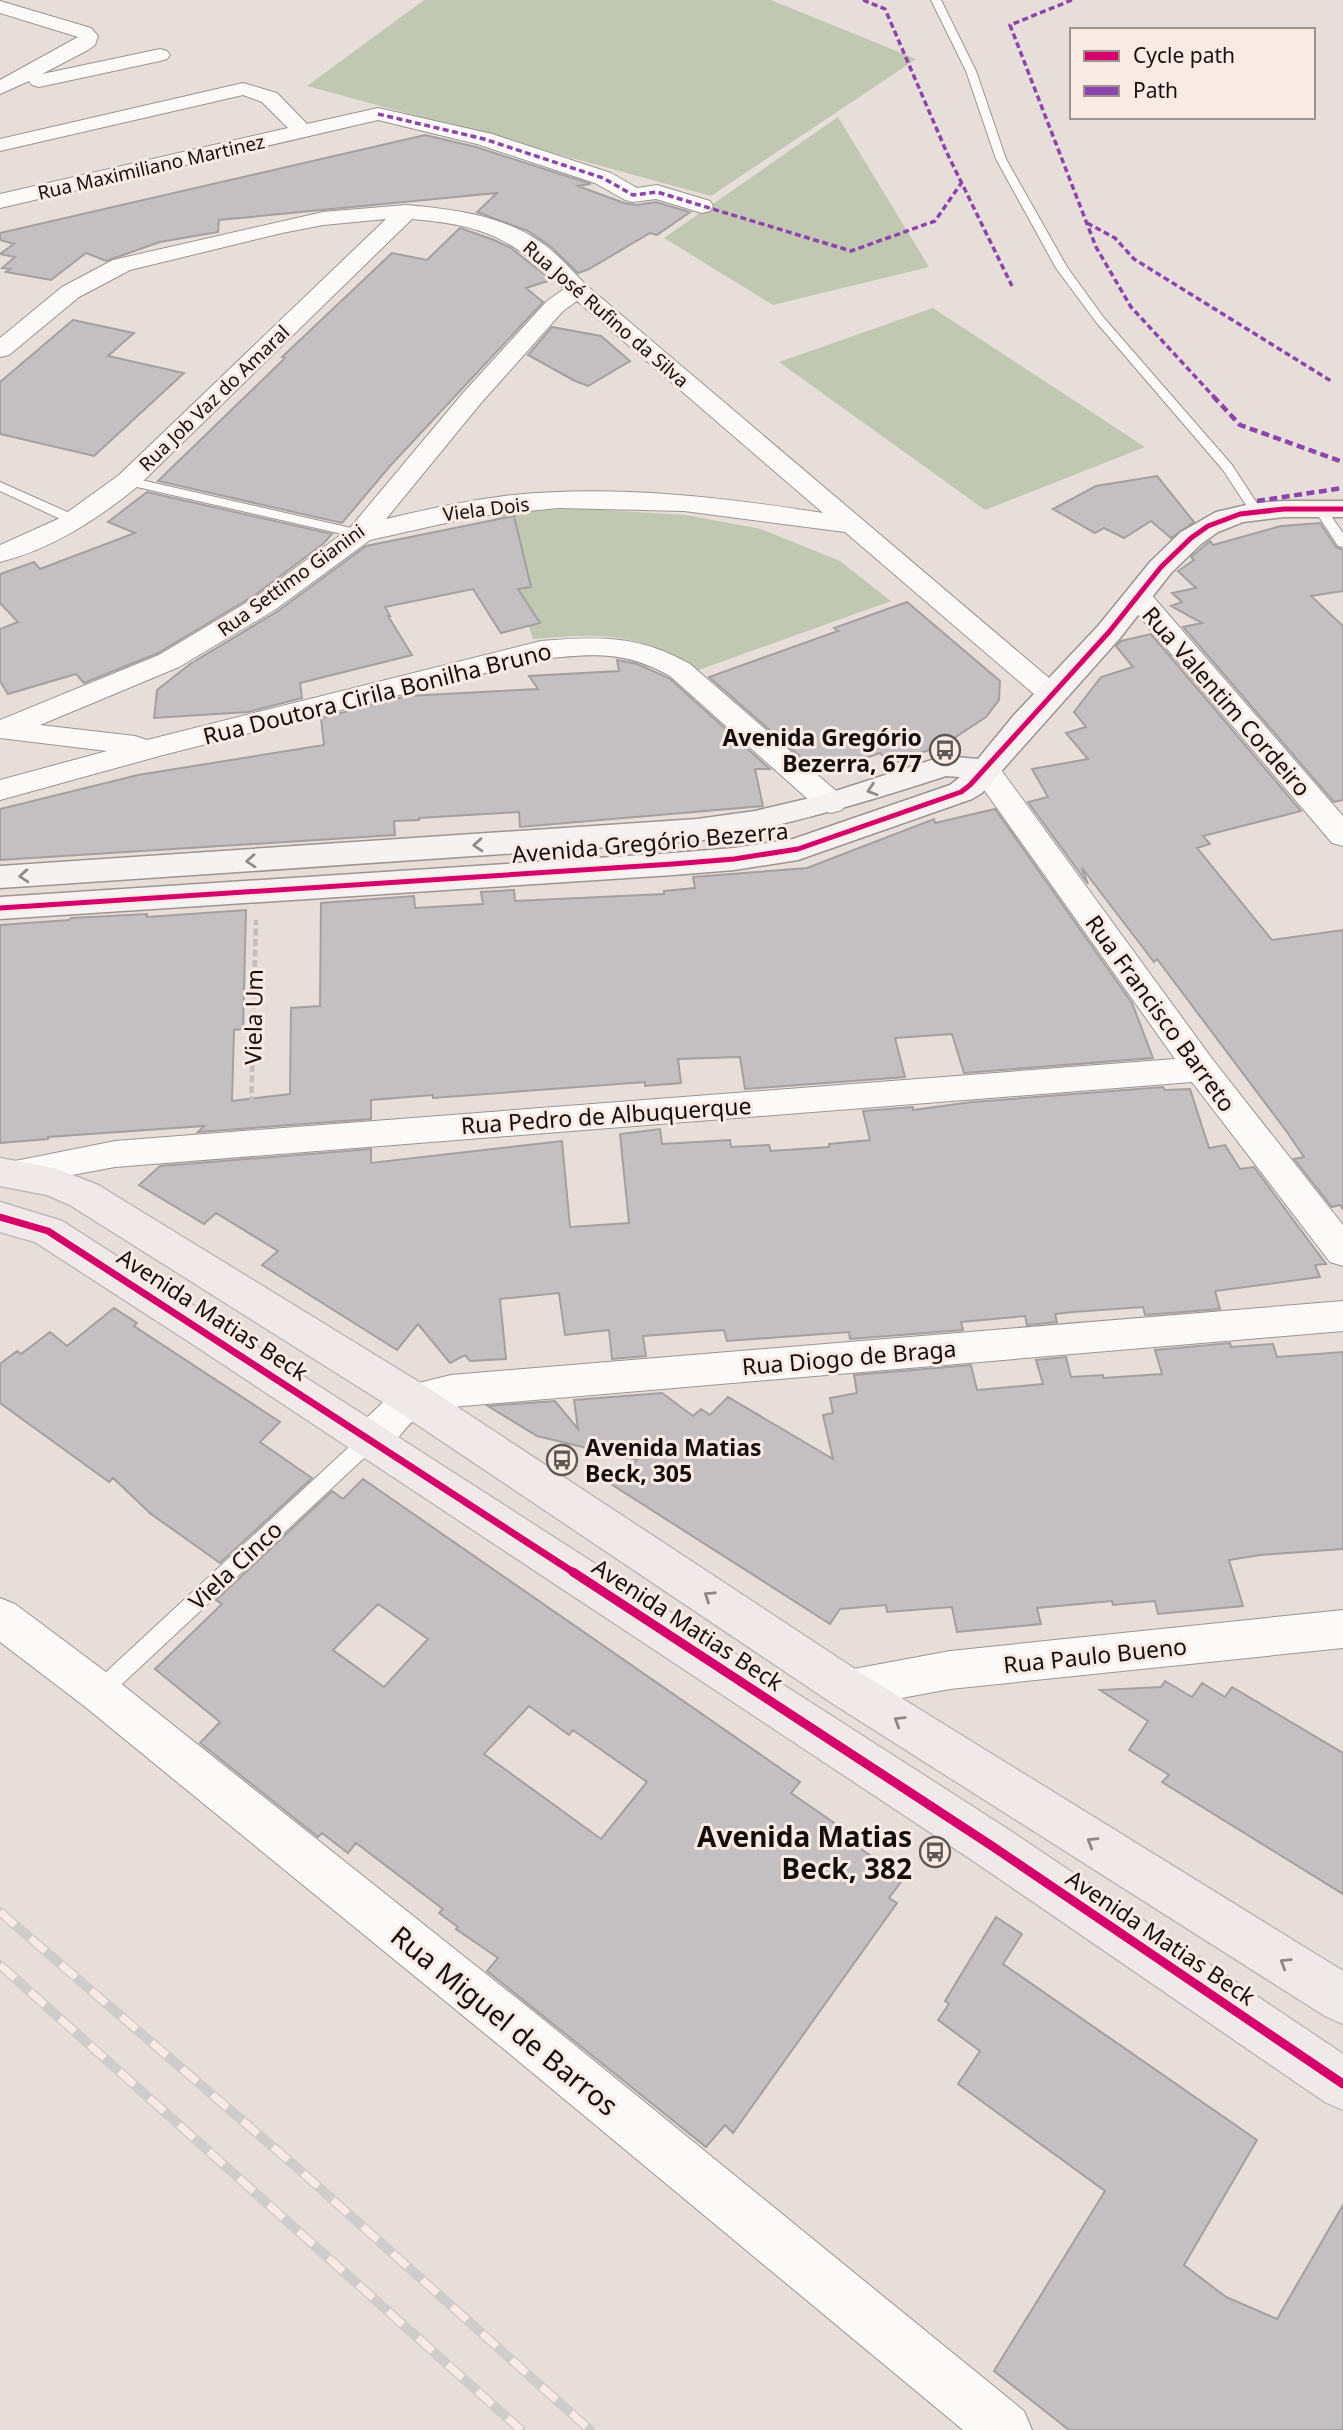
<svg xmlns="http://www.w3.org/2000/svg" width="1343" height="2430" font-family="'Noto Sans',sans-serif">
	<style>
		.green { fill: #c0c8b1 }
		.building { fill: #c4c0c1; stroke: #a4a0a0; stroke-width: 2; fill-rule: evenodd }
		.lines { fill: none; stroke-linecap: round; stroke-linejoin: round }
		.lane-casing { stroke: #9b9491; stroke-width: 2 }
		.street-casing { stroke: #9b9491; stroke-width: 2 }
		.secondary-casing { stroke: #9b9491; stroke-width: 3 }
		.primary-casing { stroke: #bebab8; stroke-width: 3 }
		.path { stroke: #c2bfbe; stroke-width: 4.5; stroke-dasharray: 7 3.5; stroke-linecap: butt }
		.lane { fill: #fbfaf9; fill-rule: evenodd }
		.street { fill: #fbfaf9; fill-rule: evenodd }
		.secondary { fill: #f5f2f1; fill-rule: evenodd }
		.primary { fill: #f0e9e9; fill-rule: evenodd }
		.rail-casing { stroke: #cfcdcc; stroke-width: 10 }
		.rail { stroke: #f9eae3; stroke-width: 7; stroke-dasharray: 20; stroke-linecap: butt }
		.quiet-far1 { stroke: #8e44ad; stroke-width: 3.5; stroke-dasharray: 6 3.5; stroke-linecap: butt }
		.quiet { stroke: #8e44ad; stroke-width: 4.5; stroke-dasharray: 8 4.5; stroke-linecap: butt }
		.cycleway-far2-casing { stroke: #f9eae3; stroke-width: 9 }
		.cycleway-far1-casing { stroke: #f9eae3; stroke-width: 11 }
		.cycleway-casing { stroke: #f9eae3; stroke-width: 13 }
		.cycleway-far2 { stroke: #d6006c; stroke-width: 5 }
		.cycleway-far1 { stroke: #d6006c; stroke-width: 7 }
		.cycleway { stroke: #d6006c; stroke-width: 9 }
		.oneway { stroke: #908c8b }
		.oneway2 { stroke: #8d8786 }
		.labels { text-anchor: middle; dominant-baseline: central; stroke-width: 6; stroke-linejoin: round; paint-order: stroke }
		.far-street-label { font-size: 19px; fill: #15100e; stroke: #f9eae3 }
		.street-label { font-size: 23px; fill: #15100e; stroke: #f9eae3 }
		.poi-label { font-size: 23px; font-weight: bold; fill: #15100e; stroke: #f9eae3; text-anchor: end }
		.near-poi-label { font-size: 28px; font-weight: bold; fill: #15100e; stroke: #f9eae3; text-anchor: end }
		.near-street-label { font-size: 28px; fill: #15100e; stroke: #f9eae3 }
	</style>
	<rect width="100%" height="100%" fill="#e7deda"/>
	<!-- green -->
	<path class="green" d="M 424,0 L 771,0 L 916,59 L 711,196 L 307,86 Z
		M 838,117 L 929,267 L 773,305 L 664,238 Z
		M 933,308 L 1145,447 L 985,510 L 779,362 Z
		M 586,509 L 686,515 L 761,529 L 840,561 L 891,601 L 693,672 C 645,630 592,634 533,639 L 494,516 L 515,511 Z"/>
	<!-- building -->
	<path class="building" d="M 425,135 L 476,147 L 591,184 L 578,186 L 624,203 L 636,205 L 656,202 L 690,212 L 657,235 L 650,233 L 589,269 L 578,273 L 550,246 L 528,231 L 477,212 L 497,193 L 219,220 L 218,232 L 160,242 L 106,261 L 86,253 L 51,280 L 6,272 L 10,269 L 2,268 L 15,257 L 0,254 L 14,244 L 0,240 L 0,233 Z
		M 460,228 L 494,240 L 511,248 L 544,274 L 551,280 L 526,288 L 543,302 L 390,466 L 342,523 L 158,481 L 285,358 L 282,357 L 392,253 L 427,260 Z
		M 73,320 L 134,333 L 108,356 L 184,373 L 94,456 L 0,434 L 0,382 Z
		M 552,327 L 601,336 L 630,361 L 588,386 L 575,381 L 528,355 Z
		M 1157,476 L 1194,522 L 1171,538 L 1151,521 L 1124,538 L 1104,528 L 1095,533 L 1053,509 L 1096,486 Z
		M 147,492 L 332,534 L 323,544 L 255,595 L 158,653 L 84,683 L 76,674 L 8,694 L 0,681 L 0,629 L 18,622 L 0,603 L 0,574 L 34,562 L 40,569 L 135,533 L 108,522 Z
		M 514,516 L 531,587 L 518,589 L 540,623 L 501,633 L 473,589 L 385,607 L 390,616 L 388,616 L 412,655 L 300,683 L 302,698 L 248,712 L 154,718 L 157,690 L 190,664 L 278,611 L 366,546 Z
		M 1320,523 L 1336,547 L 1343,550 L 1343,591 L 1311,596 L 1343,626 L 1343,800 L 1334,802 L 1183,627 L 1202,623 L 1171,606 L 1182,602 L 1172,593 L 1196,588 L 1178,571 L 1194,560 L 1191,557 L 1210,541 L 1213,545 L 1281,526 Z
		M 907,602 L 1000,681 L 999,700 L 986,717 L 945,744 L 891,764 L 880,753 L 834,769 L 831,766 L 812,767 L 709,677 L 838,631 L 834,628 Z
		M 1151,634 L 1301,811 L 1203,836 L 1210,844 L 1197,848 L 1272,940 L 1343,930 L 1343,1209 L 1340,1205 L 1332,1207 L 1294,1159 L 1304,1157 L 1287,1132 L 1157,959 L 1154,962 L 1082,868 L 1088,884 L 1028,802 L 1048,797 L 1032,769 L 1088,759 L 1066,733 L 1086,727 L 1074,712 L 1101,677 L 1133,667 L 1116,646 L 1121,641 Z
		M 617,660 L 637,664 L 669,678 L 770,769 L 755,769 L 763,806 L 520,827 L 519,812 L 419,818 L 419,820 L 394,821 L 395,835 L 0,860 L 0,809 L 138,775 L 324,745 L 321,718 L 407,696 L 538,689 L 529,676 L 619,671 Z
		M 995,809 L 1132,1003 L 1153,1058 L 964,1073 L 952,1034 L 895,1038 L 905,1077 L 745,1089 L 740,1057 L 678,1059 L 681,1083 L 645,1086 L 645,1082 L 433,1098 L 433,1095 L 371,1100 L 371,1119 L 198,1132 L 204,1126 L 48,1137 L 48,1139 L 0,1143 L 0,925 L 69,920 L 71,918 L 147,914 L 147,917 L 246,910 L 243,1029 L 234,1030 L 232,1101 L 290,1094 L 291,1008 L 320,1006 L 321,903 L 414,896 L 415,908 L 483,904 L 481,892 L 514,890 L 515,901 L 664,894 L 664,891 L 695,888 L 693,877 L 807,868 L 934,819 L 935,823 Z
		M 1163,1087 L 1165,1090 L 1190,1089 L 1209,1148 L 1225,1145 L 1240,1169 L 1254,1167 L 1326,1264 L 1315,1265 L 1320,1277 L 1215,1291 L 1220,1309 L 1145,1315 L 1143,1307 L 1073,1312 L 1055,1314 L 1057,1322 L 1027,1325 L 1025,1316 L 961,1322 L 963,1330 L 850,1339 L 849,1332 L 727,1341 L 724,1330 L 643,1336 L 646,1356 L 612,1359 L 609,1330 L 565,1335 L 559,1293 L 500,1299 L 506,1359 L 470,1361 L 465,1355 L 450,1363 L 418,1324 L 397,1350 L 262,1265 L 278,1251 L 216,1213 L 204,1224 L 139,1185 L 160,1166 L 371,1149 L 371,1163 L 562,1141 L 570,1227 L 629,1223 L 620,1134 L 660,1129 L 662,1144 L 730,1140 L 731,1147 L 769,1145 L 771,1151 L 829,1147 L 829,1144 L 870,1140 L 863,1111 L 913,1107 L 913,1110 L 972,1102 Z
		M 114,1308 L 137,1323 L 134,1326 L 280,1422 L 260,1442 L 312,1478 L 220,1563 L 151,1514 L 113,1478 L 109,1482 L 0,1403 L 0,1364 L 17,1351 L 21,1354 L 50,1332 L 67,1346 Z
		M 1230,1343 L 1231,1347 L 1273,1344 L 1277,1357 L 1343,1352 L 1343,1549 L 1260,1555 L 1229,1560 L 1243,1606 L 1158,1614 L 1155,1601 L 1113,1605 L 1112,1601 L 1037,1608 L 1041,1624 L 957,1632 L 952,1607 L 887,1612 L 886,1605 L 840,1609 L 830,1624 L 611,1484 L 637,1460 L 537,1436 L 488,1406 L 555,1401 L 578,1429 L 574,1400 L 662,1393 L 693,1416 L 701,1409 L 710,1415 L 728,1397 L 833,1459 L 823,1415 L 833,1413 L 830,1398 L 857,1393 L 854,1375 L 971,1365 L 977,1390 L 1043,1384 L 1036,1360 L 1066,1357 L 1071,1377 L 1103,1375 L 1103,1378 L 1162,1374 L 1155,1350 Z
		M 363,1479 L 800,1782 L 791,1793 L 850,1834 L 846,1839 L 904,1878 L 889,1898 L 897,1903 L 733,2133 L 725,2125 L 706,2147 L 487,1971 L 498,1958 L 456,1929 L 458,1927 L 439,1913 L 443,1909 L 356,1843 L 348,1853 L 322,1833 L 318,1837 L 200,1743 L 220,1722 L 155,1669 L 222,1604 L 216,1600 L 332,1491 L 343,1499 ZM 378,1604 L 428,1639 L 384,1687 L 333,1650 ZM 529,1706 L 569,1735 L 573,1730 L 647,1782 L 601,1839 L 484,1754 Z
		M 1165,1681 L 1192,1697 L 1202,1683 L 1225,1697 L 1232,1687 L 1343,1753 L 1343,1894 L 1162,1782 L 1169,1775 L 1129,1750 L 1148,1721 L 1100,1690 L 1161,1687 Z
		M 996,1917 L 1022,1934 L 1003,1964 L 1257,2140 L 1184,2265 L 1226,2297 L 1277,2319 L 1343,2205 L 1343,2430 L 1069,2430 L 994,2371 L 1105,2191 L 958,2084 L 980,2051 L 938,2020 L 949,2004 L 945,2001 Z"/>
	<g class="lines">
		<!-- lane casing -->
		<g class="lane-casing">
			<path id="lane" d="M 931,0 L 941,0 L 976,71 L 1006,159 L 1067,267 L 1104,318 L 1232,465 L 1262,511 L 1260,514 L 1252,514 L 1223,470 L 1096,322 L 1056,268 L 996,159 L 966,71 Z
				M 128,477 L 360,530 L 366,534 L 360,538 L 124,484 L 122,481 Z
				M 0,482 L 81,518 L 82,521 L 81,524 L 71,524 L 0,491 Z
				M 1320,505 L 1324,506 L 1343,533 L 1343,547 L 1338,546 L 1314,509 Z
				M 371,1431 L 378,1433 L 381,1439 L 378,1445 L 106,1699 L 99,1701 L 92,1699 L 89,1692 L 92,1685 L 364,1433 Z"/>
		</g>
		<!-- street casing -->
		<g class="street-casing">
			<path id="street" d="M 0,1 L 91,28 L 98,36 L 95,45 L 88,50 L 42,74 L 160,49 L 167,51 L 170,55 L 167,59 L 160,61 L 39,87 L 32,85 L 29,81 L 0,94 L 0,80 L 78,37 L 0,13 Z
				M 243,83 L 277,93 L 307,124 L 378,108 L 492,134 L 611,173 L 637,188 L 657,185 L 710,201 L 713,206 L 710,211 L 702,213 L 656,199 L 633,202 L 625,200 L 595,183 L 477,144 L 378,120 L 0,208 L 0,194 L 288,128 L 262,102 L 243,95 L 0,151 L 0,139 Z
				M 406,205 C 452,209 503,215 542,243 C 559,255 572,271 586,285 L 1062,689 L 1067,695 L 1062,701 L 1052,704 L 1042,701 L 845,532 L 684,511 L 558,508 L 477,516 L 370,540 L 276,609 L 179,667 L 40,725 L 135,736 L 147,740 L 541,641 C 598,636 639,635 690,664 L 842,796 L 846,803 L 842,810 L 831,813 L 820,810 L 670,676 C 624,650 592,654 541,659 L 163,755 L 0,800 L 0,780 L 107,751 L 0,738 L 0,720 L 159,655 L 256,597 L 350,528 L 463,393 L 547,301 L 564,289 C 512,238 484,225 412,219 L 137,487 C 96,520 52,549 0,562 L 0,545 L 58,519 L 119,475 L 386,219 L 323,225 L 282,233 L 130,270 L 79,297 L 9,355 L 0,357 L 0,338 L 62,287 L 113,260 L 323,212 ZM 577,301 L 823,513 C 721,497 616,485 513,495 C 470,500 428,509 386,519 L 481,403 L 563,311 Z
				M 1139,590 L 1149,592 L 1343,816 L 1343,846 L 1332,843 L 1129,604 L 1125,598 L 1129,592 Z
				M 985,761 L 996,763 L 1213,1060 L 1343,1225 L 1343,1266 L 1330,1262 L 1192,1082 L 115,1167 L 13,1186 L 0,1182 L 0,1164 L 115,1141 L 1175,1059 L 970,770 L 974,763 Z
				M 1343,1301 L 1343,1331 L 451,1407 C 443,1408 431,1409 424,1413 C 397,1427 395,1463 357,1451 L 351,1439 L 357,1427 L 398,1388 L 451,1375 Z
				M 0,1598 L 15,1604 L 114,1678 L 539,2016 L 1024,2411 L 1032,2430 L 963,2430 L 505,2050 L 84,1706 L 0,1642 Z
				M 1343,1610 L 1343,1648 L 950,1689 L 848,1708 L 833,1703 L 826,1689 L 833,1675 L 848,1670 L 950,1651 Z"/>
		</g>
		<!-- secondary casing -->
		<g class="secondary-casing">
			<path id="secondary" d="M 1284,501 L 1343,501 L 1343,517 L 1284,517 L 1243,522 L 1218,532 L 1201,544 L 1171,573 L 1120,638 L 982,793 L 972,799 L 798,860 L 734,870 L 673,875 L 0,919 L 0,897 L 673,853 L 734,848 L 793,839 L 950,785 L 960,777 L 946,776 C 863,803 783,827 697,841 L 0,888 L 0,866 L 697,819 L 755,811 L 823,795 L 944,756 L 978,759 L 1014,715 L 1098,626 L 1151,561 L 1181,532 L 1216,512 L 1255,503 Z"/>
		</g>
		<!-- primary casing -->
		<g class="primary-casing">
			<path id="primary" d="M 0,1158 L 54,1168 L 98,1185 L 427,1387 L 864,1675 L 1343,1971 L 1343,2024 L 1325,2016 L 832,1703 L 397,1411 L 70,1205 L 47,1195 L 0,1186 Z
				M 0,1202 L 62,1221 L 1009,1830 L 1343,2054 L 1343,2110 L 1325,2102 L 975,1862 L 194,1345 L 35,1242 L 0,1232 Z"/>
		</g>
		<!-- path -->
		<path class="path" d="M 251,1114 L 256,920"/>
		<!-- lane -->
		<use href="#lane" class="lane"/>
		<!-- street -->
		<use href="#street" class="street"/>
		<!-- secondary -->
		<use href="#secondary" class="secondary"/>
		<!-- primary -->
		<use href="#primary" class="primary"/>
		<!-- rail casing -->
		<g class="rail-casing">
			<path id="rail" d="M 0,1912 L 294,2165 L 590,2430
				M 0,1965 L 521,2430"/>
		</g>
		<!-- rail -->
		<use href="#rail" class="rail"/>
		<!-- quiet-far1 -->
		<path class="quiet-far1" d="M 863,0 L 885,9 L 947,153 L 1012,286
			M 1072,0 L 1010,25 L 1096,247 L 1131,307 L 1215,398
			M 378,114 L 484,139 L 603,178 L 633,195 L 657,192 L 851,251 L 935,221 L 962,182
			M 1087,223 L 1115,238 L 1134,259 L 1331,381"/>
		<!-- quiet -->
		<path class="quiet" d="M 1213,396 L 1240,425 L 1343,462
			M 1257,501 L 1343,488"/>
		<!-- cycleway-far2 casing -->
		<g class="cycleway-far2-casing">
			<path id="cycleway-far2" d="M 0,908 L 673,864 L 734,859 L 798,849 L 961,792 L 970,785 L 1109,632 L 1161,567 L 1191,538 L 1208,526 L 1240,514 L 1284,509 L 1343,509"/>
		</g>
		<!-- cycleway-far1 casing -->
		<g class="cycleway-far1-casing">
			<path id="cycleway-far1" d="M 0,1217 L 48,1231 L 576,1574"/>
		</g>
		<!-- cycleway casing -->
		<g class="cycleway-casing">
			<path id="cycleway" d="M 573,1572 L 992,1846 L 1343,2084"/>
		</g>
		<!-- cycleway-far2 -->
		<use href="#cycleway-far2" class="cycleway-far2"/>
		<!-- cycleway-far1 -->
		<use href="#cycleway-far1" class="cycleway-far1"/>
		<!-- cycleway -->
		<use href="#cycleway" class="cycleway"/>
	</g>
	<!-- one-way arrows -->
	<defs><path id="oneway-chevron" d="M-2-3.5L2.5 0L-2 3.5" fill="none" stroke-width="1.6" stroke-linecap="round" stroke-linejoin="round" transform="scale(1.75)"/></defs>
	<g class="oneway">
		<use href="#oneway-chevron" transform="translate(872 790) rotate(162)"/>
		<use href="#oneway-chevron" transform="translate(478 845) rotate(176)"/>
		<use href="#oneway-chevron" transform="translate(251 861) rotate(176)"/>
		<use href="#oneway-chevron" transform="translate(24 876) rotate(176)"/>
	</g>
	<g class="oneway2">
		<use href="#oneway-chevron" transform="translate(709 1596) rotate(-146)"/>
		<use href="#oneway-chevron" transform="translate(899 1721) rotate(-148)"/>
		<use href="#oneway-chevron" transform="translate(1092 1842) rotate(-148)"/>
		<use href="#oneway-chevron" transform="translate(1285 1963) rotate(-148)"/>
	</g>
	<!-- icons -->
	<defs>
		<g id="bus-ring" transform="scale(1.575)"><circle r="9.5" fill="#f9eae3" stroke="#5e5855" stroke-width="1.5"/><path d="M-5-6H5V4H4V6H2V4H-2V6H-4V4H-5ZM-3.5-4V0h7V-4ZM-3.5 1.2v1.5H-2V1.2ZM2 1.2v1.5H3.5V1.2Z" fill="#5e5855"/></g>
	</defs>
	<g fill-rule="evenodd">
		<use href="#bus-ring" x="945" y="750"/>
		<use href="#bus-ring" x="562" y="1460"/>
		<use href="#bus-ring" x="935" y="1852"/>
	</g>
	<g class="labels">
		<!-- far-street labels -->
		<g class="far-street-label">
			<text transform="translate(151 167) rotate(-13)">Rua Maximiliano Martinez</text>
			<text transform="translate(606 314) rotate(41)">Rua José Rufino da Silva</text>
			<text transform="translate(214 398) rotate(-44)">Rua Job Vaz do Amaral</text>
			<text transform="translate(486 509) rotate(-7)">Viela Dois</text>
			<text transform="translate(291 580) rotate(-36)">Rua Settimo Gianini</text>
		</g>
		<!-- street labels -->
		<g class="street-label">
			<text transform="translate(377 693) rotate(-14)">Rua Doutora Cirila Bonilha Bruno</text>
			<text transform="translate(1227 701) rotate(49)">Rua Valentim Cordeiro</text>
			<text transform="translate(650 842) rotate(-5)">Avenida Gregório Bezerra</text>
			<text transform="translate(1161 1013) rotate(54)">Rua Francisco Barreto</text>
			<text transform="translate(253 1017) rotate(-89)">Viela Um</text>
			<text transform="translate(606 1115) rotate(-4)">Rua Pedro de Albuquerque</text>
			<text transform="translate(213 1314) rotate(33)">Avenida Matias Beck</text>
			<text transform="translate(849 1357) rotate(-5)">Rua Diogo de Braga</text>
			<text transform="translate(235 1565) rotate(-43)">Viela Cinco</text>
			<text transform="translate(688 1624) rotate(33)">Avenida Matias Beck</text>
			<text transform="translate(1095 1655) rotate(-6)">Rua Paulo Bueno</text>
			<text transform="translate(1161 1937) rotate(34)">Avenida Matias Beck</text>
		</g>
		<!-- poi labels -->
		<g class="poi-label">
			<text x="922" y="737">Avenida Gregório<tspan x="922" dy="26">Bezerra, 677</tspan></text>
			<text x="585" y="1447" text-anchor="start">Avenida Matias<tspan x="585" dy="26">Beck, 305</tspan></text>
		</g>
		<!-- near-poi labels -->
		<g class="near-poi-label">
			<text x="912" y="1836">Avenida Matias<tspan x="912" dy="32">Beck, 382</tspan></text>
		</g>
		<!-- near-street labels -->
		<g class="near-street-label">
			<text transform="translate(505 2020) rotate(39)">Rua Miguel de Barros</text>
		</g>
	</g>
	<!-- legend -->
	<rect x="1070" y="28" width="245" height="91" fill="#f9eae3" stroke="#9e938e" stroke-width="2"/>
	<rect x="1084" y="51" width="35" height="10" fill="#d6006c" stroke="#9e938e" stroke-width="2"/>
	<text x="1133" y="63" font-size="21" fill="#15100e">Cycle path</text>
	<rect x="1084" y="86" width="35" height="10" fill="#8e44ad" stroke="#9e938e" stroke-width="2"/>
	<text x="1133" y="98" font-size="21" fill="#15100e">Path</text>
</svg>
